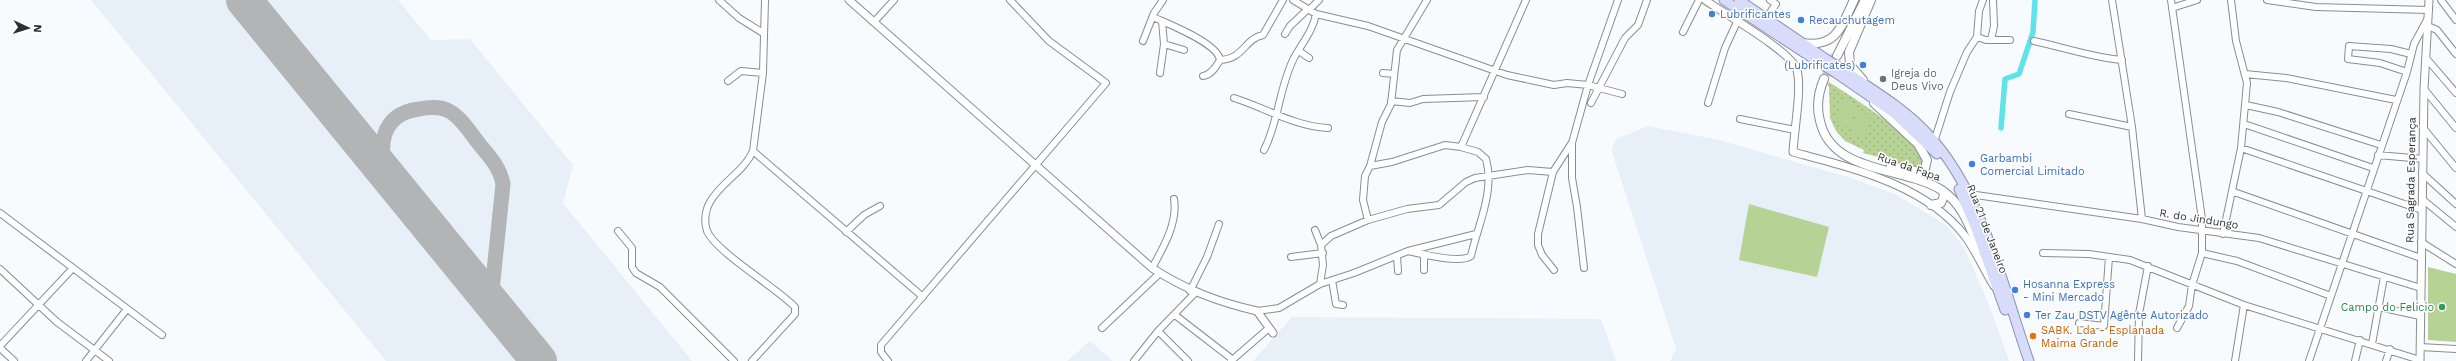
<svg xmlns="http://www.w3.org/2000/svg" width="2456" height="361" font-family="'Work Sans',sans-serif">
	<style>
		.built { fill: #e7f0f9 }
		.park { fill: url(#park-dots) }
		.garden { fill: #b6d294 }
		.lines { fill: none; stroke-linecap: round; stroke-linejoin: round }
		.canal { stroke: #5ee3e8; stroke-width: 5.5 }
		.taxiway { stroke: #b2b4b6; stroke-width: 15 }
		.runway { stroke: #b2b4b6; stroke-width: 36 }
		.secondary-tunnel { stroke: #d0d2d5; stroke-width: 8; stroke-dasharray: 8 4; stroke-linecap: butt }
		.minor-casing { stroke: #8a8d90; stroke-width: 8 }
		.tertiary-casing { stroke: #8a8d90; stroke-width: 9 }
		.secondary-casing { stroke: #8a8d90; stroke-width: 10 }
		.primary-casing { stroke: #8990b1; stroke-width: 11 }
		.minor { stroke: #fff; stroke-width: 6 }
		.tertiary { stroke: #fff; stroke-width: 7 }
		.secondary { stroke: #fff; stroke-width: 8 }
		.primary { stroke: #d6dcfa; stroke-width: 9 }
		.primary-bridge-casing { stroke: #8990b1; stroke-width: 11; stroke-linecap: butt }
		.primary-bridge { stroke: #d6dcfa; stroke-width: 9 }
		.shop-dot { fill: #3f7fe0; stroke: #fff; stroke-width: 1.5 }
		.worship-dot { fill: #6b7280; stroke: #fff; stroke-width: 1.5 }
		.leisure-dot { fill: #2e9e5b; stroke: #fff; stroke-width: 1.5 }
		.food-dot { fill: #e8710a; stroke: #fff; stroke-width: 1.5 }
		.labels { text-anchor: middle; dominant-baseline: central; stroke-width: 3; stroke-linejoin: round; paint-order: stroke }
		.shop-label { font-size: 11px; fill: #366cbe; stroke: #fff; text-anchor: start }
		.worship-label { font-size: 11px; fill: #5b616d; stroke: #fff; text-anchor: start }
		.street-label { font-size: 11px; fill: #2e2f30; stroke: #fff }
		.leisure-label { font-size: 11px; fill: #27864d; stroke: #fff; text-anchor: end }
		.food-label { font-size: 11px; fill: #c56008; stroke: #fff; text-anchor: start }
	</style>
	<defs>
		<pattern id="park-dots" width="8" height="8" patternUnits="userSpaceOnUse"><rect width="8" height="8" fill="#b6d294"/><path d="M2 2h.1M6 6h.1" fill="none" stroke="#9db580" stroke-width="1.8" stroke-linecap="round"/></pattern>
	</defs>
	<rect width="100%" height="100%" fill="#f8fbfe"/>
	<!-- built -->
	<path class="built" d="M 91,0 L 398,0 L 431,40 L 470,39 L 573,165 L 563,203 L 692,361 L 386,361 Z
		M 1648,126 L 1719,140 L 1848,177 L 1895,194 L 1946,225 L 1964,247 L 1991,310 L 2009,361 L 1670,361 L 1676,349 L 1612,152 L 1612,147 L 1617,139 Z
		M 1292,317 L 1601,319 L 1616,361 L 1253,361 Z
		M 1090,341 L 1097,347 L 1113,361 L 1067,361 Z"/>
	<!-- park -->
	<path class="park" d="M 1829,82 C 1846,93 1926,142 1923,163 L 1917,166 L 1912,166 L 1863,153 L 1864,150 L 1845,141 L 1836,131 L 1830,118 L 1829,86 L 1827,85 Z"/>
	<!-- garden -->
	<path class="garden" d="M 1843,100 L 1856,105 L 1849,127 L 1836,122 Z
		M 1858,112 L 1871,116 L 1864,139 L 1851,134 Z
		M 1749,204 L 1829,227 L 1817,277 L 1739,260 Z
		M 2428,267 L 2456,274 L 2456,342 L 2428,340 Z"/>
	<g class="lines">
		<!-- canal -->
		<path class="canal" d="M 2001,128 L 2005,79 L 2019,74 L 2033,32 L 2035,0"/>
		<!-- taxiway -->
		<path class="taxiway" d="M 388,177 C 377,146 381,114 419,109 C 429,107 440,106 449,111 C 462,118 471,134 480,145 C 491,158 500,168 503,184 L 491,300"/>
		<!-- runway -->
		<path class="runway" d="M 244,0 L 539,361"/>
		<!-- secondary-tunnel -->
		<path class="secondary-tunnel" d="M 1824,79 L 1835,55"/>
		<!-- minor casing -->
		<g class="minor-casing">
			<path id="minor" d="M 719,0 L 739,18 L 763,33
				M 1293,0 L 1316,14 L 1368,26 L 1507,75 L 1554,85 L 1567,83 L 1588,85 L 1622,94
				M 2112,0 L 2132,127 L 2142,219
				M 2171,0 L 2202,219 L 2202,253 L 2237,261 L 2331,296
				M 2267,0 L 2316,7 L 2429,10
				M 2441,0 L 2456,20
				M 2172,8 L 2197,0
				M 1309,10 L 1319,0
				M 1153,17 C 1168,24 1218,43 1220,60 C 1216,67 1211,75 1203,76
				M 1766,18 L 1776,4 L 1770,0
				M 874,22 L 894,0
				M 2428,26 L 2437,30 L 2456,54
				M 1683,32 L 1699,0
				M 1285,34 L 1290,26 L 1308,9
				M 1977,37 L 1986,40 L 2010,40
				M 1991,40 L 1994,26 L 1993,0
				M 1143,41 L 1154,13 L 1163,0
				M 2034,41 C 2062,47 2095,58 2122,60
				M 1164,44 L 1184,50
				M 1299,51 L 1309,58
				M 2426,58 L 2456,93
				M 1220,60 C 1244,59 1244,39 1263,35 L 1283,0
				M 2407,72 L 2380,63 L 2348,59 L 2349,46 L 2391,49 L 2411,54
				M 1160,73 L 1164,44 L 1162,21
				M 1383,73 L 1394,74
				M 2245,74 L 2286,78 L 2396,100
				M 728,81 L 741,71 L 763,73
				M 2424,89 L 2456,128
				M 1234,98 C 1266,108 1293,126 1328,128
				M 1391,101 L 1410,103 L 1423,99 L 1484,97
				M 1591,103 L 1625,38 L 1638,25 L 1647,0
				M 1708,103 L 1725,48 L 1737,22
				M 2246,105 L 2278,112 L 2381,145
				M 2069,114 L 2132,127
				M 1740,119 L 1795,130
				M 2244,124 L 2373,168
				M 2423,128 L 2456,168
				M 1934,142 L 1950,92 L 1967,52 L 1977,37 L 1979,11 L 1983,0
				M 1461,147 L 1526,0
				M 2241,148 L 2422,210
				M 1264,150 C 1279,121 1279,87 1294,58 C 1302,43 1313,31 1316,14
				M 753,151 L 923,297
				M 2378,155 L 2423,159
				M 1370,166 L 1392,162 L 1445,145 L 1461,147 L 1478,152 L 1486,159 C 1495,191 1478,225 1471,256 C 1460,264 1422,254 1408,251
				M 2422,173 L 2456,204
				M 2234,192 L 2421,258
				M 1969,194 L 2142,219 L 2178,227 L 2259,238 L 2421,288
				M 2422,199 L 2456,227
				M 0,213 L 162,335
				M 1368,220 L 1363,200 L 1365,176 L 1370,166 L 1382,122 L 1391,104 L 1397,50 L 1427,0
				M 1315,230 L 1321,245
				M 618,231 L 632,248 L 632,267 L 636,273 L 660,287 L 734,361
				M 846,232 L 864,215 L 880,206
				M 2223,234 L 2241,148 L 2247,83 L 2236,41 L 2231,0
				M 2421,242 L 2456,264
				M 2043,253 L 2089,254 L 2130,260 L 2244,305 L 2420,360
				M 1397,256 L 1398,271
				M 1291,257 L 1323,253
				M 1152,268 C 1163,248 1178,223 1174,199
				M 1584,268 L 1577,207 L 1572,178 L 1572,143 L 1588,85 L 1618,0
				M 0,269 L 57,322 L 109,361
				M 1424,270 L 1424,254
				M 1554,270 L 1542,255 L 1538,245 L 1538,234 L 1553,172 L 1571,144
				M 1332,280 L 1336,304 L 1343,305
				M 1320,284 L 1354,273 L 1408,251 L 1476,234
				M 1190,291 L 1207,257 L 1219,224
				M 2379,307 L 2420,316
				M 1257,311 L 1279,308 L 1320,284 L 1323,265 L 1321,245 L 1331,236 L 1368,220 L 1407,209 L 1439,205 L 1466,182 L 1475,178 L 1528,170 L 1553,172
				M 1175,315 L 1232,359
				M 2079,323 L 2104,326 L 2109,257
				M 1102,328 L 1160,273
				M 2177,328 L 2189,306 L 2192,285 L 2202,253
				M 1158,331 L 1188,361
				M 2372,344 L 2384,277
				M 0,346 L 73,268
				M 2420,347 L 2456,349
				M 0,348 L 14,361
				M 86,361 L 127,309
				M 752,361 L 795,314 L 795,307 C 777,288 716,252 707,231 C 704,222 705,210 710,202 C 721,182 744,172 753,151 L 763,73 L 765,0
				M 888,361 L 881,352 L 881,345 L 1106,83 L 1049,41 L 1010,0
				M 1134,361 L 1158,331 L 1195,293
				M 1231,361 L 1269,328
				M 2138,361 L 2139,314 L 2148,266
				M 2235,361 L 2244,305
				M 2309,361 L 2407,72 L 2414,44 L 2428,18
				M 2355,361 L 2360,340
				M 2386,361 L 2390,349"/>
		</g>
		<!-- tertiary casing -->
		<g class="tertiary-casing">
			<path id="tertiary" d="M 849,0 L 1152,268 C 1186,290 1218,302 1257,311 L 1273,333
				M 1705,0 C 1723,13 1791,51 1797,70 C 1802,89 1794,131 1793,152 C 1852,168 1926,185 1965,236 C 1976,251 1984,270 1994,286
				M 2420,361 L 2424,89 L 2429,0"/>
		</g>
		<!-- secondary casing -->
		<g class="secondary-casing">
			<path id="secondary" d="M 1802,43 C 1837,48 1841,27 1854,0
				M 1837,56 L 1865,0
				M 1824,79 C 1818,93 1816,106 1820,121 C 1832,175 1906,166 1943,191 C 1963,205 1970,228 1979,249
				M 1863,80 L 1850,65 L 1849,52 L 1871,0
				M 1874,103 L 1918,144 L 1927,160 L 1925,169 L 1920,172 L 1891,166
				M 1931,205 L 1941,203 L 1944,196 L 1943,191"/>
		</g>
		<!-- primary casing -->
		<g class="primary-casing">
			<path id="primary" d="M 1724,0 L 1823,65
				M 1739,0 L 1826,59
				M 1839,67 C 1869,88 1902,106 1927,133 C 1983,193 2002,284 2029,361
				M 1836,73 L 1894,113 L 1937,154
				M 1959,189 L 1975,226 L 2005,310"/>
		</g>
		<!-- minor -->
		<use href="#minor" class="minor"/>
		<!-- tertiary -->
		<use href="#tertiary" class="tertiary"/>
		<!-- secondary -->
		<use href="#secondary" class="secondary"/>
		<!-- primary -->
		<use href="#primary" class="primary"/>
		<!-- primary-bridge casing -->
		<g class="primary-bridge-casing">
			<path id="primary-bridge" d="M 1826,59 L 1839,67
				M 1823,65 L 1836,73"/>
		</g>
		<!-- primary-bridge -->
		<use href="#primary-bridge" class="primary-bridge"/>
	</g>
	<!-- markers -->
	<g class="shop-dot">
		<circle cx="1712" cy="14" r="4"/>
		<circle cx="1801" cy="20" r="4"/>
		<circle cx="1863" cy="65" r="4"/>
		<circle cx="1972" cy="164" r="4"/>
		<circle cx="2015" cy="290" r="4"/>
		<circle cx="2027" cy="315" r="4"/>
	</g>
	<circle class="worship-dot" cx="1883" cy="79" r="4"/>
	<circle class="leisure-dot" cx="2442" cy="307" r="4"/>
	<circle class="food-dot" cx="2033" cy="336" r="4"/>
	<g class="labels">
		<!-- shop labels -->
		<g class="shop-label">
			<text x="1720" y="14">Lubrificantes</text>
			<text x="1809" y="20">Recauchutagem</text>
			<text x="1855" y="65" text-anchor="end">(Lubrificates)</text>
			<text x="1980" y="158">Garbambi<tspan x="1980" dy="13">Comercial Limitado</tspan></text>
			<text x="2023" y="284">Hosanna Express<tspan x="2023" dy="13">- Mini Mercado</tspan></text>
			<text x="2035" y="315">Ter Zau DSTV Agênte Autorizado</text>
		</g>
		<!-- worship labels -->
		<g class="worship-label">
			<text x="1891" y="73">Igreja do<tspan x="1891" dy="13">Deus Vivo</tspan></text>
		</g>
		<!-- street labels -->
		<g class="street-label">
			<text transform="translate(1909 167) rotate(19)">Rua da Fapa</text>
			<text transform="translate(2411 180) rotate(-89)">Rua Sagrada Esperança</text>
			<text transform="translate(2199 219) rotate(9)">R. do Jindungo</text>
			<text transform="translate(1987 229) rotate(69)">Rua 21 de Janeiro</text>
		</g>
		<!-- leisure labels -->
		<g class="leisure-label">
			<text x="2434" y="307">Campo do Felício</text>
		</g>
		<!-- food labels -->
		<g class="food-label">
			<text x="2041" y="330">SABK. Lda - Esplanada<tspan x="2041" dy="13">Maima Grande</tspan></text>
		</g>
	</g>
	<!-- north arrow -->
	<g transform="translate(28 28) rotate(94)" stroke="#ffffff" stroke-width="3" paint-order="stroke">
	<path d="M0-3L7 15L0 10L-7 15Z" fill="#2e2f30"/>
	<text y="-6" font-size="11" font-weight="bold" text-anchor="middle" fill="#2e2f30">N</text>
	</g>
</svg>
